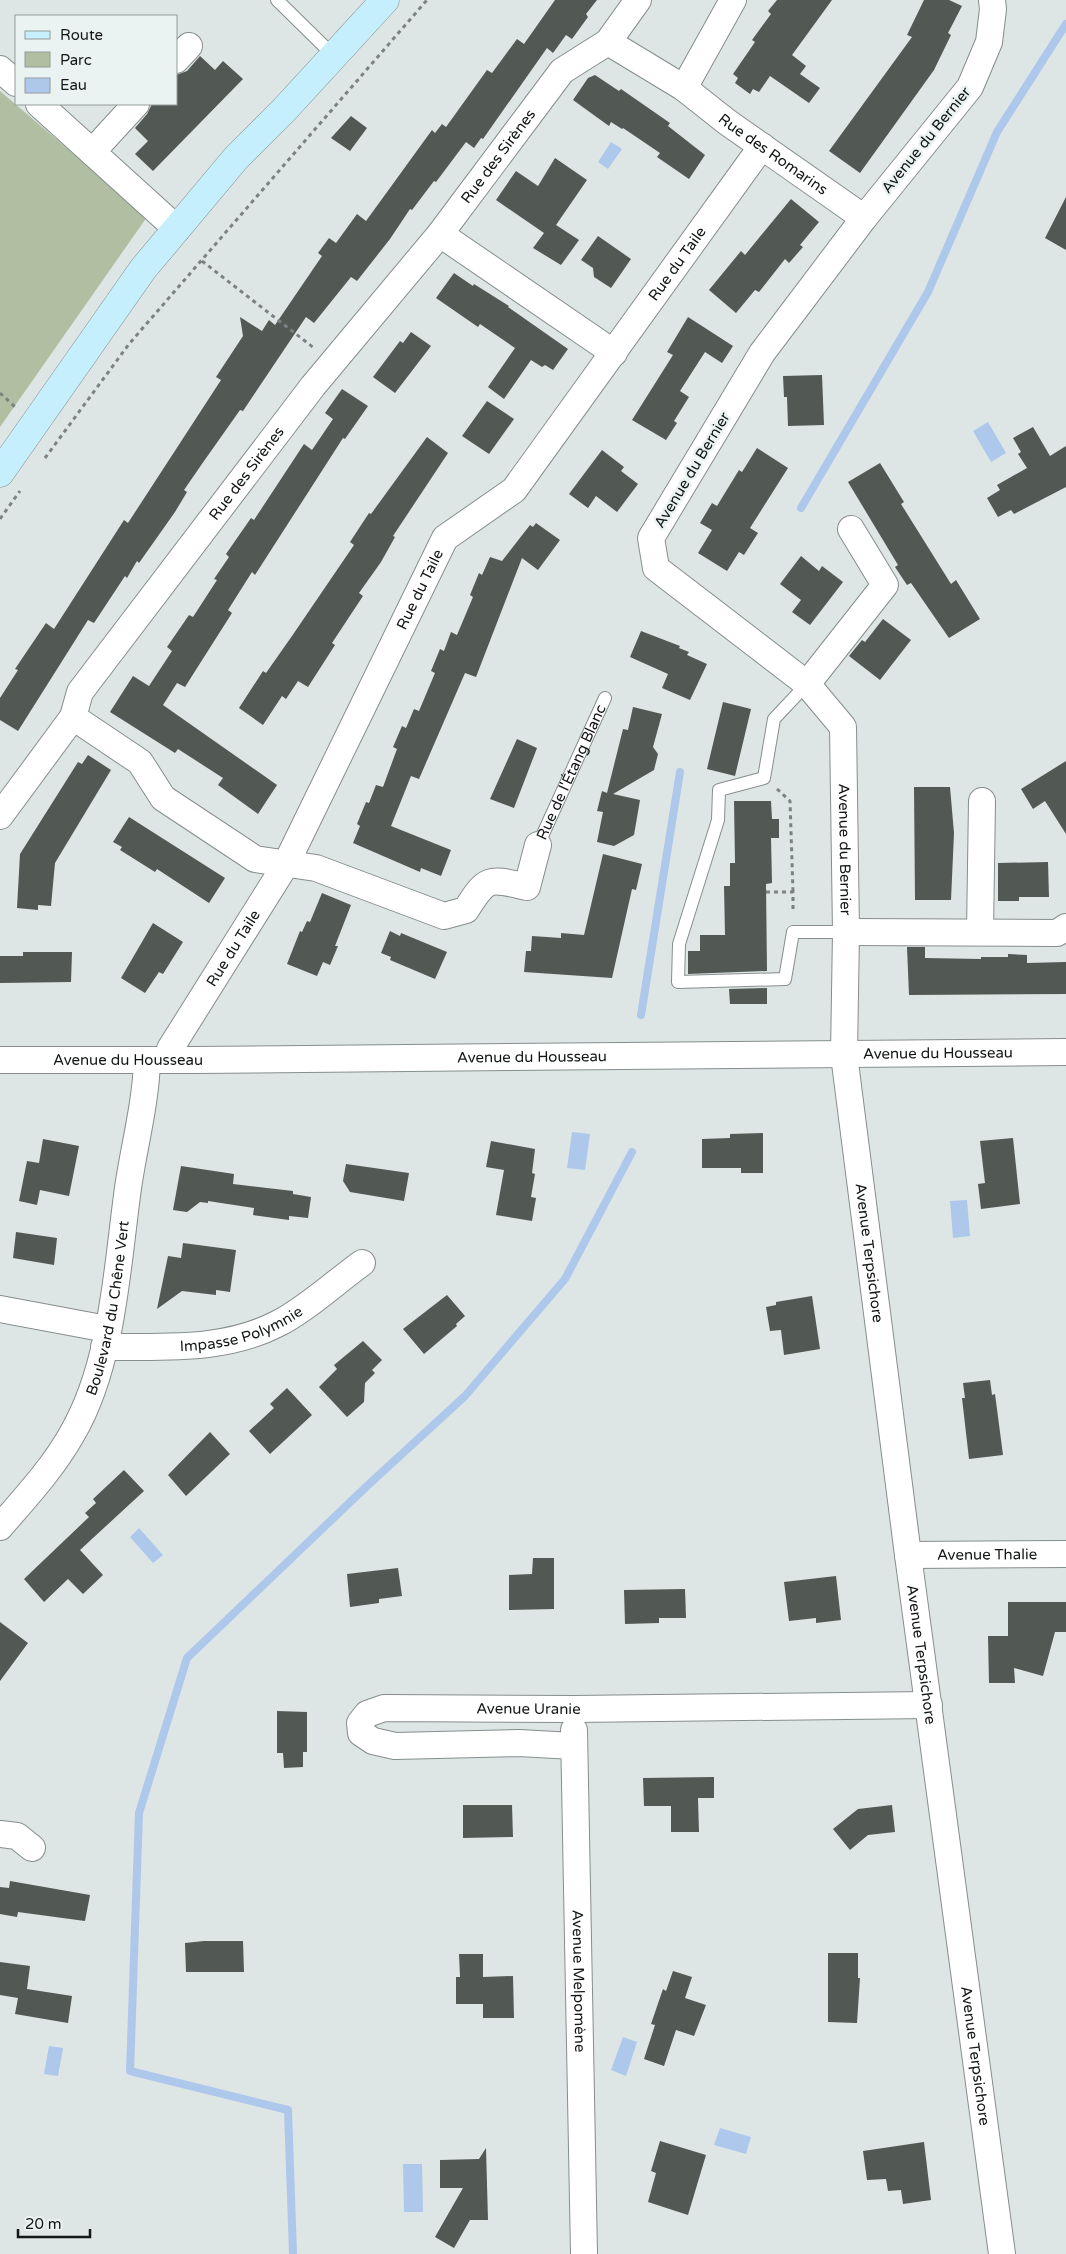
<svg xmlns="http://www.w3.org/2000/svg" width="1066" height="2254" font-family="'Varela Round',sans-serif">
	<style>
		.green { fill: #b0bfa1 }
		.water { fill: #aec8ec }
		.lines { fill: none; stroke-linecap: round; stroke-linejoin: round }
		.stream { stroke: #aec8ec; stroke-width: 8 }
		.building { fill: #525854 }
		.lane-casing { stroke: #868e8d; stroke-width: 14 }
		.street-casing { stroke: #868e8d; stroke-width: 28 }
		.secondary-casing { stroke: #868e8d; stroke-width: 29 }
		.path { stroke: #7c8282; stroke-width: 3; stroke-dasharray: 4 4; stroke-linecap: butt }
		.lane { stroke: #fff; stroke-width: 12 }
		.street { stroke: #fff; stroke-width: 26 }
		.secondary { stroke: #c5effd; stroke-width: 28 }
		.labels { text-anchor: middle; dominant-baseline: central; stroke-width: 5; stroke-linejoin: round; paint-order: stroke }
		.street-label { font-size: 15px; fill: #131616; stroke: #eaf3f2 }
	</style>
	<rect width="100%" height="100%" fill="#dde5e5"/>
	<!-- green -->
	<path class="green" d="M 0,91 L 147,217 L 0,427 Z"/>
	<!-- water -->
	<path class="water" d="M 611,142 L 622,149 L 608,169 L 598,162 Z
		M 988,422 L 1006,453 L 991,462 L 973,431 Z
		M 572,1132 L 590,1134 L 585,1170 L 567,1168 Z
		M 967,1200 L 970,1236 L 953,1238 L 950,1201 Z
		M 139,1528 L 163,1555 L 153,1563 L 130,1537 Z
		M 623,2037 L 637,2042 L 626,2076 L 611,2070 Z
		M 49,2046 L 63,2048 L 58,2076 L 44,2074 Z
		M 720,2128 L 751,2137 L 746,2154 L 714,2145 Z
		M 403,2164 L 422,2164 L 423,2212 L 404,2212 Z"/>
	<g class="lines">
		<!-- stream -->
		<path class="stream" d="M 801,508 L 928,292 L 997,132 L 1066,24
			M 641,1015 L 680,772
			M 293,2254 L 288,2110 L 130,2071 L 139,1813 L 187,1658 L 367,1486 L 465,1396 L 565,1279 L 632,1152"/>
	</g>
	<!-- building -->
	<path class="building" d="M 555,0 L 597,0 L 586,14 L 588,17 L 572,39 L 566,35 L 553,53 L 547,48 L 483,139 L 481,138 L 474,148 L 466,142 L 436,182 L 434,181 L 412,210 L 410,209 L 390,239 L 357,281 L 351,277 L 314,323 L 306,317 L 243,411 L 240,410 L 204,461 L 184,490 L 187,492 L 175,512 L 139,563 L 137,561 L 127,578 L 125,576 L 94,623 L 88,620 L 18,731 L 0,720 L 0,698 L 18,670 L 15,669 L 46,623 L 54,629 L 124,520 L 128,523 L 221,380 L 216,377 L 243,336 L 240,317 L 262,331 L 269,320 L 275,325 L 322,256 L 318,253 L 329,238 L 336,243 L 357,214 L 366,221 L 432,130 L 435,133 L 442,124 L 446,127 L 487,70 L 492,73 L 517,39 L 524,44 Z
		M 777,0 L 832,0 L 792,55 L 806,66 L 800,74 L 820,88 L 809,103 L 770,76 L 759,92 L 753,89 L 750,94 L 735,83 L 738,78 L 733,74 L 755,42 L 752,40 L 771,14 L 768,11 Z
		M 924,0 L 949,0 L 962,6 L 948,33 L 951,35 L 934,70 L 860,173 L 829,151 L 912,37 L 907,35 Z
		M 200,56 L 215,70 L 223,61 L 243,79 L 153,171 L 135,154 L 148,141 L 135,128 L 147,114 L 152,104 L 176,104 L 176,75 L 187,71 Z
		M 595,75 L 619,91 L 621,89 L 670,123 L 668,126 L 705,155 L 689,179 L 657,157 L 660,153 L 623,128 L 622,129 L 611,122 L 609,126 L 573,100 L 588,78 Z
		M 351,116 L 367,128 L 350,151 L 331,138 Z
		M 555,158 L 587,180 L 556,225 L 579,240 L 561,265 L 533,248 L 544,233 L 496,200 L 516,171 L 538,186 Z
		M 1066,197 L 1066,250 L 1045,238 Z
		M 791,199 L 819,222 L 800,245 L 803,247 L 789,263 L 785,259 L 759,292 L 755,290 L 736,313 L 709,290 L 741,251 L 745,255 Z
		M 598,236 L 631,259 L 611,288 L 594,277 L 593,268 L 581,260 Z
		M 454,273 L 473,286 L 474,284 L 509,306 L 508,307 L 568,349 L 553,370 L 545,365 L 542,367 L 531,360 L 504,399 L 488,387 L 515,348 L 480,324 L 478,327 L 436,298 Z
		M 688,317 L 733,346 L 722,363 L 705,352 L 680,391 L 689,397 L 674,421 L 677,423 L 666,440 L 632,420 L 673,355 L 667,352 Z
		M 411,332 L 431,346 L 395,393 L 373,377 L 400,341 L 403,343 Z
		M 822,375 L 824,425 L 788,426 L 787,397 L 784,397 L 783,376 Z
		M 342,389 L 368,406 L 345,439 L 343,438 L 255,575 L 252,572 L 228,610 L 232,613 L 185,687 L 177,683 L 163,705 L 277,785 L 258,814 L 218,785 L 223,778 L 178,749 L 175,753 L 110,712 L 133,676 L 149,686 L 172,651 L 167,647 L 189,615 L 193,617 L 217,580 L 214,579 L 229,557 L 226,554 L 251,518 L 254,520 L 304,444 L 312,450 L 333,419 L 325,413 Z
		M 487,401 L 514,419 L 489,454 L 462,436 Z
		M 1033,427 L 1050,456 L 1066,446 L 1066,487 L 1014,514 L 1011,510 L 998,517 L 987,498 L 1000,490 L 997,485 L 1027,468 L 1018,454 L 1021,452 L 1013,438 Z
		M 427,437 L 448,453 L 393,536 L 395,537 L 381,562 L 359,593 L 363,596 L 332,643 L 335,645 L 308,687 L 298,681 L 286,699 L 282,696 L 263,725 L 239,708 L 263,671 L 266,673 L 292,636 L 354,545 L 350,542 L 369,513 L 371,514 Z
		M 757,448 L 788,468 L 750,528 L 758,533 L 744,555 L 739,552 L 727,571 L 698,553 L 712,530 L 700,523 L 712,503 L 717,506 L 739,470 L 742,472 Z
		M 602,450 L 624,467 L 621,471 L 638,484 L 617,512 L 596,496 L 588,508 L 569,494 Z
		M 880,463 L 904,502 L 901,504 L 951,584 L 956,580 L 980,619 L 949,638 L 911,583 L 907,585 L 895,567 L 898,565 L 848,482 Z
		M 536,523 L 560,540 L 538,570 L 522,558 L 476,677 L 465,673 L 419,779 L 411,776 L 391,826 L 451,850 L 441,876 L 421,868 L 420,872 L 353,843 L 360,826 L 357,824 L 366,802 L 369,803 L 376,785 L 383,787 L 397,749 L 393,747 L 402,726 L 406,728 L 414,709 L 419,711 L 435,673 L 431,671 L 440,649 L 444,651 L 451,632 L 457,635 L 473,597 L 470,595 L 479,573 L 482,575 L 490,557 L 502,561 L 530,525 L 533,527 Z
		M 801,556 L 819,571 L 822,566 L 843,582 L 810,625 L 792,612 L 801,600 L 780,584 Z
		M 883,619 L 911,640 L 880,680 L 849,656 L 862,640 L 865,642 Z
		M 641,631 L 680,646 L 679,648 L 689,652 L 687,655 L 707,664 L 690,700 L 662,688 L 668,674 L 630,657 Z
		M 723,702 L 751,709 L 735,776 L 707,769 Z
		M 633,707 L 662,714 L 653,747 L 658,754 L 654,770 L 613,794 L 640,800 L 634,835 L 614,846 L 597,842 L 603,812 L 597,811 L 602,791 L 607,793 L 623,729 L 628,730 Z
		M 517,739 L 537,748 L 514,808 L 490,799 Z
		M 88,755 L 111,770 L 55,863 L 51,906 L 38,905 L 38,910 L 17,908 L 20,854 L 78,762 L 82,764 Z
		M 1066,761 L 1066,834 L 1045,801 L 1033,809 L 1021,789 Z
		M 914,787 L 950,787 L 954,833 L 951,900 L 915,900 Z
		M 734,801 L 771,801 L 772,819 L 779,819 L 779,838 L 771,838 L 772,883 L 766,884 L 767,971 L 688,974 L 688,951 L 700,951 L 700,935 L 725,935 L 724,886 L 730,886 L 730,863 L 735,863 Z
		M 129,817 L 225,878 L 209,903 L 157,869 L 155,872 L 120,850 L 122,847 L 113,842 Z
		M 603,854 L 642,864 L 636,890 L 632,889 L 612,978 L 524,972 L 526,951 L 531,951 L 532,936 L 561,938 L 561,933 L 584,935 Z
		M 1048,862 L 1049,897 L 1019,897 L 1019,901 L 998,901 L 998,863 Z
		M 322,893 L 351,905 L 335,946 L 338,946 L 330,965 L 323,962 L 317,976 L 287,964 L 300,931 L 302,932 L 307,921 L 310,922 Z
		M 153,923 L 183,942 L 163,974 L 159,972 L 145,993 L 121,978 Z
		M 390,931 L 400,936 L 401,933 L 447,952 L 435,979 L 390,960 L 391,957 L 381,953 Z
		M 907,947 L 925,947 L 925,958 L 981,959 L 981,957 L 1008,957 L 1008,954 L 1027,955 L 1027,963 L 1066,962 L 1066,994 L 909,995 Z
		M 23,952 L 72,952 L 71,982 L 0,983 L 0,956 L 23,956 Z
		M 767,988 L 767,1004 L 730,1004 L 729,989 Z
		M 763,1133 L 763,1173 L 741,1173 L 741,1168 L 702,1168 L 702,1139 L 730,1138 L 730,1134 Z
		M 1013,1138 L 1020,1204 L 981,1209 L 978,1184 L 985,1183 L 980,1141 Z
		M 43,1139 L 79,1146 L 69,1196 L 40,1190 L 37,1205 L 19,1201 L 27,1161 L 39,1163 Z
		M 491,1141 L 535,1149 L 532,1173 L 535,1174 L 531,1197 L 536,1198 L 532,1221 L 496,1215 L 504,1170 L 486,1167 Z
		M 346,1164 L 409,1173 L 404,1201 L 350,1192 L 343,1181 Z
		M 181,1166 L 234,1174 L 233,1184 L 293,1191 L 293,1194 L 311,1197 L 308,1218 L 289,1216 L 289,1220 L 253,1215 L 254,1208 L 208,1201 L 208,1203 L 200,1202 L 187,1212 L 173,1210 Z
		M 16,1232 L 57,1238 L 54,1265 L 13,1258 Z
		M 183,1243 L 236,1250 L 230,1292 L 216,1290 L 216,1295 L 182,1291 L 157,1309 L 168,1256 L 181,1258 Z
		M 447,1295 L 465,1316 L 456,1324 L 457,1326 L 424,1354 L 403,1329 Z
		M 812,1296 L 820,1349 L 784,1355 L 781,1330 L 770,1331 L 766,1307 L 776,1305 L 776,1302 Z
		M 363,1341 L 382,1360 L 372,1370 L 375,1373 L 365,1383 L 364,1402 L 347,1417 L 319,1387 L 337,1369 L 334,1365 Z
		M 990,1380 L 992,1395 L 995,1394 L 1003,1455 L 969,1459 L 962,1398 L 965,1398 L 963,1383 Z
		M 287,1388 L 312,1415 L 270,1454 L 249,1431 L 274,1408 L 270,1404 Z
		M 210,1432 L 230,1454 L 186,1496 L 168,1475 Z
		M 124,1470 L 144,1491 L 80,1550 L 103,1575 L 83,1594 L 68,1579 L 44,1602 L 24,1579 L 89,1517 L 85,1513 L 96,1503 L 93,1499 Z
		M 533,1558 L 554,1558 L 554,1609 L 509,1610 L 509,1575 L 532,1574 Z
		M 398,1568 L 402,1596 L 379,1599 L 379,1603 L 350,1607 L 347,1574 Z
		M 836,1576 L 841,1620 L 816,1623 L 816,1618 L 789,1621 L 784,1582 Z
		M 685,1589 L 686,1618 L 659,1618 L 659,1623 L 625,1624 L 624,1590 Z
		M 1008,1602 L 1066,1602 L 1066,1632 L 1055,1632 L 1043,1676 L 1014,1668 L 1015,1683 L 989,1683 L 988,1636 L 1008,1636 Z
		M 0,1622 L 28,1643 L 0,1681 Z
		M 277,1711 L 307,1712 L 307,1752 L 303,1752 L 303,1767 L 284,1768 L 283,1753 L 277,1753 Z
		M 714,1777 L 714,1798 L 698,1798 L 699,1832 L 671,1832 L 671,1806 L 644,1806 L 643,1778 Z
		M 463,1805 L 512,1805 L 513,1837 L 463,1838 Z
		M 892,1805 L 895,1832 L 868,1835 L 850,1850 L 833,1829 L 858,1809 Z
		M 10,1881 L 90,1895 L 85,1921 L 18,1912 L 17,1917 L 0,1914 L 0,1887 L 9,1888 Z
		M 204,1941 L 243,1941 L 244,1972 L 186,1972 L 185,1943 Z
		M 828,1953 L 858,1953 L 858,1978 L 860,1978 L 857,2023 L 828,2022 Z
		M 459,1954 L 483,1954 L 483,1977 L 513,1976 L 514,2018 L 483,2018 L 483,2004 L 456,2004 L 456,1977 L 460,1977 Z
		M 0,1962 L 30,1966 L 27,1989 L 72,1996 L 68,2023 L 15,2014 L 18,1998 L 0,1995 Z
		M 673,1971 L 692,1977 L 685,1998 L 706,2005 L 694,2036 L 676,2030 L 664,2066 L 644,2059 L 655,2025 L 651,2024 L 663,1989 L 666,1991 Z
		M 660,2141 L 706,2155 L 688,2215 L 648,2202 L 656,2173 L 651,2171 Z
		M 924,2142 L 931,2200 L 903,2204 L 901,2190 L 888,2191 L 886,2179 L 867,2180 L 863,2151 Z
		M 486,2148 L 488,2220 L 470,2220 L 454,2248 L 435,2237 L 463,2188 L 440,2188 L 440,2160 L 479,2159 Z"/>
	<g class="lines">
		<!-- lane casing -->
		<g class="lane-casing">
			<g id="lane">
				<path d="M 277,0 L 334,56"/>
				<path d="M 807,684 L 774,719 L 764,778 L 719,790 L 718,820 L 679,944 L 678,982 L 785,979 L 793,932 L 846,932"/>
				<path id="s1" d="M 538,845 L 605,698"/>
			</g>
		</g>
		<!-- street casing -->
		<g class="street-casing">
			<g id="street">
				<path id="s2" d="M 992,0 L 993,9 L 989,42 L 970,87 L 864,218 L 762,353 L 651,538 L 656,568 L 807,684 L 843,727 L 846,932 L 844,1055 L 908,1555 L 1002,2254"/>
				<path d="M 608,42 L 684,88 L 733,0"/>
				<path d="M 176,60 L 189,46"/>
				<path d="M 0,69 L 16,83"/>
				<path id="s3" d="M 684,88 L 727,122 L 864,218"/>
				<path d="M 39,104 L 92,152"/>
				<path d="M 136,104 L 92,152 L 177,229"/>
				<path d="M 440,234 L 614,353"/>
				<path d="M 807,684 L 885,585 L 851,529"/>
				<path d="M 0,816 L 73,717"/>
				<path id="s4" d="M 538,845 L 527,887 C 489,878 487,876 466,910 L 444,916 L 316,868 L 255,859 L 163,798 L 140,762 L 73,717 L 80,692 L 313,386 L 440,234 L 562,71 L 608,42 L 638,0"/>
				<path d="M 846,932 L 1057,933 L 1066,927"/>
				<path d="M 980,932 L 982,801"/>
				<path id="s5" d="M 0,1060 L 194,1060 L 1066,1052"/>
				<path id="s6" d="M 169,1060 L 170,1049 L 286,864 L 445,538 L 514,490 L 762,146"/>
				<path d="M 0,1309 L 107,1329"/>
				<path id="s7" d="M 104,1347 C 163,1346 224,1352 279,1323 C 305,1310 337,1281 362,1263"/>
				<path id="s8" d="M 0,1527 C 25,1498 53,1468 72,1434 C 113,1364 117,1267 128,1188 C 134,1146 146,1103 147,1060"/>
				<path id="s9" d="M 908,1555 L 1066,1554"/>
				<path id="s10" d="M 574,1730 L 584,2254"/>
				<path id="s11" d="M 574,1746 L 519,1743 L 395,1746 L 373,1741 L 361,1733 L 360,1723 L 367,1714 L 384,1708 L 574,1709 L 929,1705"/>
				<path d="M 0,1834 L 17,1836 L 32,1848"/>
			</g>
		</g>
		<!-- secondary casing -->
		<g class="secondary-casing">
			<path id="secondary" d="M 0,473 L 143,269 L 236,158 L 285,109 L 385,0"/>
		</g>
		<!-- path -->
		<path class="path" d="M 202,261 L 314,348
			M 0,393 L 15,407
			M 45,458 L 129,344 L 427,0
			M 0,519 L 20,491
			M 777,789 L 790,801 L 793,892
			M 766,892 L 793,892 L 793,913"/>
		<!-- lane -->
		<use href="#lane" class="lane"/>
		<!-- street -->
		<use href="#street" class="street"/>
		<!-- secondary -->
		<use href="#secondary" class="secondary"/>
	</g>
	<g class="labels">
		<!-- street labels -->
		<g class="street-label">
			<text transform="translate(926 140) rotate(-51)">Avenue du Bernier</text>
			<text stroke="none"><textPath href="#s3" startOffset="111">Rue des Romarins</textPath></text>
			<text stroke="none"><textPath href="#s4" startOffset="1279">Rue des Sirènes</textPath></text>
			<text stroke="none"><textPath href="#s6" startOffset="955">Rue du Taile</textPath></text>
			<text transform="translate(692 470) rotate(-59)">Avenue du Bernier</text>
			<text stroke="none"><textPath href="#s4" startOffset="874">Rue des Sirènes</textPath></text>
			<text stroke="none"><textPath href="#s6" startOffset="535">Rue du Taile</textPath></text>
			<text stroke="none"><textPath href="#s1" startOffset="80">Rue de l'Étang Blanc</textPath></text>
			<text stroke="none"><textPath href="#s2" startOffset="1044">Avenue du Bernier</textPath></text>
			<text stroke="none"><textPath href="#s6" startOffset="130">Rue du Taile</textPath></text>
			<text stroke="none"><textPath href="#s5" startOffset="938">Avenue du Housseau</textPath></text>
			<text stroke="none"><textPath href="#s5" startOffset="532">Avenue du Housseau</textPath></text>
			<text stroke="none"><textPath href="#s5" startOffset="128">Avenue du Housseau</textPath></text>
			<text stroke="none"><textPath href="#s2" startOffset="1449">Avenue Terpsichore</textPath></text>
			<text stroke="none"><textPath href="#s8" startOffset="250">Boulevard du Chêne Vert</textPath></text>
			<text stroke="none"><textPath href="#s7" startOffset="140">Impasse Polymnie</textPath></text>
			<text stroke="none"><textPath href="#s9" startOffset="79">Avenue Thalie</textPath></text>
			<text stroke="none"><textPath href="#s2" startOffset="1854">Avenue Terpsichore</textPath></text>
			<text stroke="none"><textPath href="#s11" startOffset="400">Avenue Uranie</textPath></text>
			<text stroke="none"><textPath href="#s10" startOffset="251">Avenue Melpomène</textPath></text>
			<text stroke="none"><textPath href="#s2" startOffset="2259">Avenue Terpsichore</textPath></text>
		</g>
	</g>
	<!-- legend -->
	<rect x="15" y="15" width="162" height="90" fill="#eaf3f2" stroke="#949b9a"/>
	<rect x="25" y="31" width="25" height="8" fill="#c5effd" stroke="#949b9a"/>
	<text x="60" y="40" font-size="15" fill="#131616">Route</text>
	<rect x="25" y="52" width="25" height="15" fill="#b0bfa1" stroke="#949b9a"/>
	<text x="60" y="65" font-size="15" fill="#131616">Parc</text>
	<rect x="25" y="78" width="25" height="15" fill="#aec8ec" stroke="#949b9a"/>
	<text x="60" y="90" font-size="15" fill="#131616">Eau</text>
	<!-- scale -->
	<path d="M18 2229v8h72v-8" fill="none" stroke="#131616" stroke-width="2.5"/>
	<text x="25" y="2229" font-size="15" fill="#131616" stroke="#eaf3f2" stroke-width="4" paint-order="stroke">20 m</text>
</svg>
